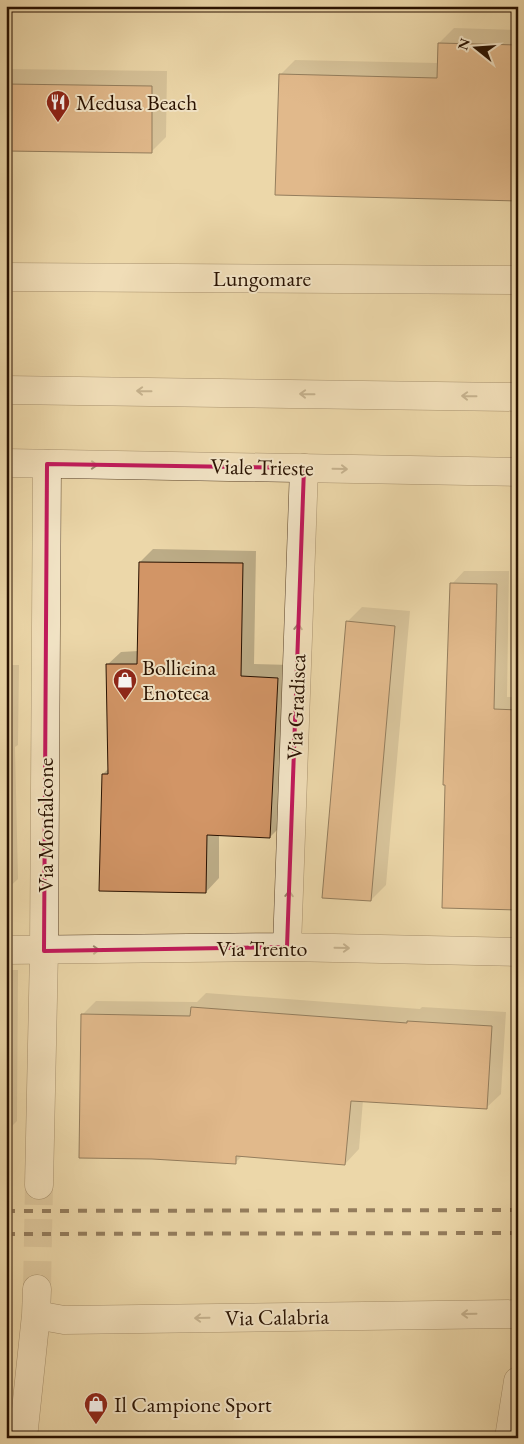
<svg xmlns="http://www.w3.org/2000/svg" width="524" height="1444" font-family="'EB Garamond',serif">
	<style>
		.shadow { fill: #0003 }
		.building { fill: #d29566; stroke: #281100 }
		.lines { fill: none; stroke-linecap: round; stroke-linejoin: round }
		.minor-tunnel { stroke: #cfb990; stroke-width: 28; stroke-dasharray: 28 14; stroke-linecap: butt }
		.pedestrian-casing { stroke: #59422a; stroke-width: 29 }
		.minor-casing { stroke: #59422a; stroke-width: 29 }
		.tertiary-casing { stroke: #59422a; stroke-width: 29 }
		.pedestrian { stroke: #f3e5c7; stroke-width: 28 }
		.minor { stroke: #f3e5c7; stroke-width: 28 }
		.tertiary { stroke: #f3e5c7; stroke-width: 28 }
		.rail { stroke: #281100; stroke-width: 4; stroke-dasharray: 9 9; stroke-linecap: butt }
		.oneway { stroke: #98866d }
		.marked { fill: none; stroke: #c2185b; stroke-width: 4; stroke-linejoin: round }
		.labels { text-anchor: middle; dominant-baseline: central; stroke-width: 4; stroke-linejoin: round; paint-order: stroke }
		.poi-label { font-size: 22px; fill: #281100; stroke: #f3e5c7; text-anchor: start }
		.street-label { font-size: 22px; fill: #281100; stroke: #f3e5c7 }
	</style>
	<rect width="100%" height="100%" fill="#ecd7a9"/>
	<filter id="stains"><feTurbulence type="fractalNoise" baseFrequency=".004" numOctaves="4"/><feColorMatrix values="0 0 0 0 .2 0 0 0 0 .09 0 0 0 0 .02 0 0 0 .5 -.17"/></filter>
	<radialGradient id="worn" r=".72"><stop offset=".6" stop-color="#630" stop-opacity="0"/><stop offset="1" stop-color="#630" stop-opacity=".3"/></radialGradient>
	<!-- shadow -->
	<path class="shadow" d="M 454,28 L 518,30 L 518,200 L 280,75 L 295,60 L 438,63 L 439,43 Z
		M 6,69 L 167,71 L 166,137 L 151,152 L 6,150 Z
		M 6,527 L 7,527 L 6,619 Z
		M 153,549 L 256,551 L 254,664 L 291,665 L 283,824 L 270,837 L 219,834 L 219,878 L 206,892 L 103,774 L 109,768 L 107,665 L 121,652 L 138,651 L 140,562 Z
		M 464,571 L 509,571 L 507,697 L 518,697 L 518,909 L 452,584 Z
		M 362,607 L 410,611 L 386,885 L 371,900 L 347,622 Z
		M 6,665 L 19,665 L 18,745 L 15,747 L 18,879 L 6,890 Z
		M 6,970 L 18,970 L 17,1121 L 6,1132 Z
		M 206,993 L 420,1009 L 422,1007 L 506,1012 L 501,1094 L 486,1108 L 363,1100 L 359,1149 L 345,1164 L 243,1155 L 235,1163 L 82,1015 L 96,1001 L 197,1002 Z"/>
	<!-- building -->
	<path class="building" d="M 438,43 L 518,45 L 518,201 L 275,195 L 279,74 L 437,78 Z
		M 6,84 L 152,86 L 152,153 L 6,151 Z
		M 139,562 L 243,563 L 241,676 L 278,678 L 270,838 L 207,835 L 206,893 L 99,891 L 102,774 L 108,774 L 106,664 L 137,664 Z
		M 450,583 L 497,584 L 494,709 L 518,710 L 518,910 L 442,908 L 445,785 L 443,785 Z
		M 346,621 L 395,626 L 371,901 L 322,898 Z
		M 191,1007 L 407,1023 L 407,1021 L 492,1026 L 487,1109 L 351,1101 L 345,1165 L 236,1156 L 236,1164 L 152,1159 L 79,1158 L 81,1014 L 190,1016 Z"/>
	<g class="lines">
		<!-- minor-tunnel -->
		<path class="minor-tunnel" d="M 37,1289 L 39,1185"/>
		<!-- pedestrian casing -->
		<g class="pedestrian-casing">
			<path id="pedestrian" d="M 6,277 L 518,280"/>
		</g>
		<!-- minor casing -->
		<g class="minor-casing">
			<path id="minor" d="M 287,947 L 304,468
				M 6,950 L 287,947 L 518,952
				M 39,1185 L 44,951 L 47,464
				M 36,1315 L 64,1320 L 518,1314
				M 23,1438 L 36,1315 L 37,1289
				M 509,1438 L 518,1381"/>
		</g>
		<!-- tertiary casing -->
		<g class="tertiary-casing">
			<path id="tertiary" d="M 6,390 L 518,397
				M 6,463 L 518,472"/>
		</g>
		<!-- pedestrian -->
		<use href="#pedestrian" class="pedestrian"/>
		<!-- minor -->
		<use href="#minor" class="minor"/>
		<!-- tertiary -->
		<use href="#tertiary" class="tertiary"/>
		<!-- rail -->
		<path class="rail" d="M 6,1211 L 518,1210
			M 6,1234 L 518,1233"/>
	</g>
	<!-- one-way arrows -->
	<defs><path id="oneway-shaft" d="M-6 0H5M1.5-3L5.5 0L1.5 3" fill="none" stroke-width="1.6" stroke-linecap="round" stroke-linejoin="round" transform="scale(1.25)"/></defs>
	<g class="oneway">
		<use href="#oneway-shaft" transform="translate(144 391) rotate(-179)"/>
		<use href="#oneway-shaft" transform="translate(307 394) rotate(-179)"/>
		<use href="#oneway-shaft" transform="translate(469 396) rotate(-179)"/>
		<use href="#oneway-shaft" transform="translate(90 465) rotate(1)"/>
		<use href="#oneway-shaft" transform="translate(340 469) rotate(1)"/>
		<use href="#oneway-shaft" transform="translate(298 631) rotate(-88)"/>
		<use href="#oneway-shaft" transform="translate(289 898) rotate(-88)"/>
		<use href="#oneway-shaft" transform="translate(342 948) rotate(1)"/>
		<use href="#oneway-shaft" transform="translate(92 950) rotate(-1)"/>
		<use href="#oneway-shaft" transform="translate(469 1314) rotate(179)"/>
		<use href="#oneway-shaft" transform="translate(202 1318) rotate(179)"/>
	</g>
	<!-- marked area -->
	<path d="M0 0H524V1444H0ZM 47,464 L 304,468 L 287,947 L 44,951 Z" fill="#ecd7a9" fill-opacity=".55" fill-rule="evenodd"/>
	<path class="marked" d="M 47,464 L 304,468 L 287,947 L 44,951 Z"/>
	<!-- icons -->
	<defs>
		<g id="restaurant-pin" transform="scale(1.25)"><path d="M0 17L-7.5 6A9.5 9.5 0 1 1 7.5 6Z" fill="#8f2418" stroke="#f3e5c7"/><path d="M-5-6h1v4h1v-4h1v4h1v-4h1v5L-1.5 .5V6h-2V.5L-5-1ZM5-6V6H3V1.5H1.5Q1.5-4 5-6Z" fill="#fff"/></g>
		<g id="shop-pin" transform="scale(1.25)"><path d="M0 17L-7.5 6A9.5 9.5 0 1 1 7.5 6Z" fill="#8f2418" stroke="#f3e5c7"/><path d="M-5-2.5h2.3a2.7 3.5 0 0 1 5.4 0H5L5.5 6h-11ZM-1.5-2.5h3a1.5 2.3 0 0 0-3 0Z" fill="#fff"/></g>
	</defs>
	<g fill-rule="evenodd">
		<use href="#restaurant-pin" x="58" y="102"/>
		<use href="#shop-pin" x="125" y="680"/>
		<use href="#shop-pin" x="96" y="1404"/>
	</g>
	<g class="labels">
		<!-- poi labels -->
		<g class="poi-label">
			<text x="76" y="102">Medusa Beach</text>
			<text x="142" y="667">Bollicina<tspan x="142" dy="25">Enoteca</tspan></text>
			<text x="114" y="1404">Il Campione Sport</text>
		</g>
		<!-- street labels -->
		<g class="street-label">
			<text x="262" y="278">Lungomare</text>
			<text transform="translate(262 467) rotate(1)">Viale Trieste</text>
			<text transform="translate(296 707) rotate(-88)">Via Gradisca</text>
			<text transform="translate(45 825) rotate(-90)">Via Monfalcone</text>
			<text x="262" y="948">Via Trento</text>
			<text transform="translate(277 1317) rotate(-1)">Via Calabria</text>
		</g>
	</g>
	<!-- margin -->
	<rect width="524" height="1444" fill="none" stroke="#ecd7a9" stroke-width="25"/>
	<rect x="8" y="8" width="509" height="1429" fill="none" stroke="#281100" stroke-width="2.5"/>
	<rect x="12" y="12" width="499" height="1419" fill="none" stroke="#281100"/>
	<!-- north arrow -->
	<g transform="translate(476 48) rotate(287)" stroke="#f3e5c7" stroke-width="4" paint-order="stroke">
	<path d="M0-4L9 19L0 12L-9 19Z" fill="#281100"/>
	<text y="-8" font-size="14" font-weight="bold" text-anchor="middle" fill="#281100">N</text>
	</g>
	<rect width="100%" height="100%" filter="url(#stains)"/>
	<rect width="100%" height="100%" fill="url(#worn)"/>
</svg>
